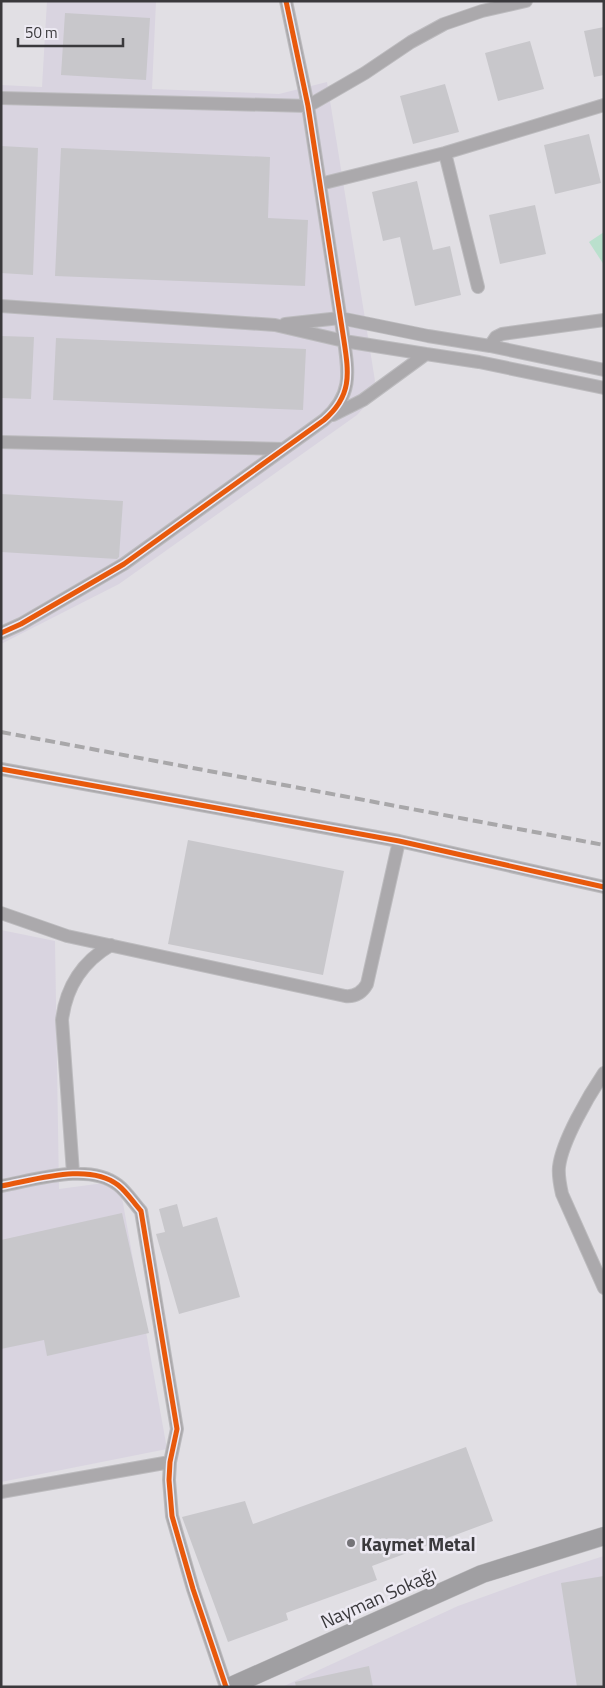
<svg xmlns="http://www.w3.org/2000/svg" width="605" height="1688" font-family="'Titillium Web',sans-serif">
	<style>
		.built { fill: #d9d4e0 }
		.green { fill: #bae0cd }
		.building { fill: #c8c7cb }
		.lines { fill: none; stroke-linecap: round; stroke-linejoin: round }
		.street-casing { stroke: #bcbbbe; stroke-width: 14 }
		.secondary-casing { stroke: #bcbbbe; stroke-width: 19 }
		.street { stroke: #aba9ac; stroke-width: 12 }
		.secondary { stroke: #a09fa2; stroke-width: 18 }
		.rail { stroke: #a8a7a9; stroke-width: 4; stroke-dasharray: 10 5; stroke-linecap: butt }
		.cycleway-casing { stroke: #edeaf3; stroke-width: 8 }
		.cycleway { stroke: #e8590c; stroke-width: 5 }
		.poi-dot { fill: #747377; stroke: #edeaf3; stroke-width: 2 }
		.labels { text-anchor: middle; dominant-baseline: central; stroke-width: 5; stroke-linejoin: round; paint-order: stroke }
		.poi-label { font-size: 19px; font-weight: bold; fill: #3a393c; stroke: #edeaf3; text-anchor: start }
		.street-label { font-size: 19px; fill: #3a393c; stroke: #edeaf3 }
	</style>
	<rect width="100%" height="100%" fill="#e1dfe4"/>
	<!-- built -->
	<path class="built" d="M 47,1 L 156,1 L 152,89 L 279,94 L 327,82 L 375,381 L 374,388 L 368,403 L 357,415 L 119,584 L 1,644 L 1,85 L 42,87 Z
		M 1,930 L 55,941 L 59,1189 L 119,1181 L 167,1449 L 1,1482 Z
		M 604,1556 L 604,1687 L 282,1687 L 458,1606 L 541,1576 Z"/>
	<!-- green -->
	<path class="green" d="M 604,232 L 604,265 L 589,242 Z"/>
	<!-- building -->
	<path class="building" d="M 65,13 L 150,18 L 146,80 L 61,75 Z
		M 604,27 L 604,75 L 594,77 L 584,31 Z
		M 530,41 L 544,89 L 498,101 L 485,53 Z
		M 445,84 L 459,132 L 413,144 L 400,96 Z
		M 589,134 L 601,183 L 555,194 L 544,145 Z
		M 1,146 L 38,148 L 33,275 L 1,273 Z
		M 61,148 L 270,157 L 268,218 L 308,220 L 305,286 L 55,276 Z
		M 417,181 L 433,250 L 450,246 L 461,295 L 415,306 L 400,237 L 383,241 L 372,192 Z
		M 535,205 L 546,254 L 500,264 L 489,215 Z
		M 1,336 L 34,337 L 31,399 L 1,398 Z
		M 56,338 L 306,349 L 303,410 L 53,400 Z
		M 1,494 L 123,501 L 119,557 L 117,559 L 1,552 Z
		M 188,840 L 344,871 L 323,975 L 168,944 Z
		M 177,1204 L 183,1227 L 217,1217 L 240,1297 L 179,1314 L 156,1234 L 165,1232 L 159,1209 Z
		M 122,1213 L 149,1333 L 47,1356 L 44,1340 L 1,1349 L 1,1240 Z
		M 466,1447 L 493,1521 L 372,1566 L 377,1580 L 286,1613 L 288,1620 L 228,1642 L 182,1517 L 245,1501 L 253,1524 Z
		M 604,1576 L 604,1687 L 577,1687 L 561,1583 Z
		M 369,1666 L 373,1687 L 296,1687 L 295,1682 Z"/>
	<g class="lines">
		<!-- street casing -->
		<g class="street-casing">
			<path id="street" d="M 1,98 L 308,106 L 365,73 L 411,42 L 444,24 L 482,11 L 526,1
				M 445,153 L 478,287
				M 320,184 L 445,153 L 604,105
				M 1,306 L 275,325 L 344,341 L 426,354
				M 285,324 L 340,318 L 428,336 L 490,346 L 604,370
				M 490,346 L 496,337 L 502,334 L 604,320
				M 333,415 L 363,400 L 426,354 L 479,362 L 604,388
				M 1,442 L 284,449
				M 1,633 L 21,624 L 124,564 L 324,420 C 352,396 349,374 344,341 L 308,106 L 286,1
				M 1,769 L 399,841 L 604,887
				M 1,913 L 67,936 L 345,996 C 355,997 362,993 367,984 L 399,841
				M 604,1073 C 589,1095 562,1141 559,1167 C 558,1176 560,1185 562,1194 L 604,1288
				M 73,1173 L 62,1020 C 66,987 82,962 111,945
				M 1,1186 C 35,1180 89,1162 118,1185 C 127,1192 133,1202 141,1211 L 177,1429 L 170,1462 L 169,1480 L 172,1516 L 193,1589 L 226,1687
				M 1,1492 L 170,1462"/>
		</g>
		<!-- secondary casing -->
		<g class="secondary-casing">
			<path id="secondary" d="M 229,1687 L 482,1574 L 604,1536"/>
		</g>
		<!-- street -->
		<use href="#street" class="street"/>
		<!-- secondary -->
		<use href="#secondary" class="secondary"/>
		<!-- rail -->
		<path class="rail" d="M 1,732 L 604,845"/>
		<!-- cycleway casing -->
		<g class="cycleway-casing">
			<path id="cycleway" d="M 1,633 L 21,624 L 124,564 L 324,420 C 352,396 349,374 344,341 L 308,106 L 286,1
				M 1,769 L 399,841 L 604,887
				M 1,1186 C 35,1180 89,1162 118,1185 C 127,1192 133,1202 141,1211 L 177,1429 L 170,1462 L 169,1480 L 172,1516 L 193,1589 L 226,1687"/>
		</g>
		<!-- cycleway -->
		<use href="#cycleway" class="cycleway"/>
	</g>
	<!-- markers -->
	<circle class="poi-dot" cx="351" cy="1543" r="5"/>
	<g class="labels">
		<!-- poi labels -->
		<g class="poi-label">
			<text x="361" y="1543">Kaymet Metal</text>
		</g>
		<!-- street labels -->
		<g class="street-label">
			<text transform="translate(378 1597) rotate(-24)">Nayman Sokağı</text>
		</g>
	</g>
	<!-- border -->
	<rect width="605" height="1688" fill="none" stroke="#3a393c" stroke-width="5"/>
	<!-- scale -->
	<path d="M18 38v8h105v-8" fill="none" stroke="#3a393c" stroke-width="2.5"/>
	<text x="25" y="38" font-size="15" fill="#3a393c" stroke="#edeaf3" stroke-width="4" paint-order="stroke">50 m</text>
</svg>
